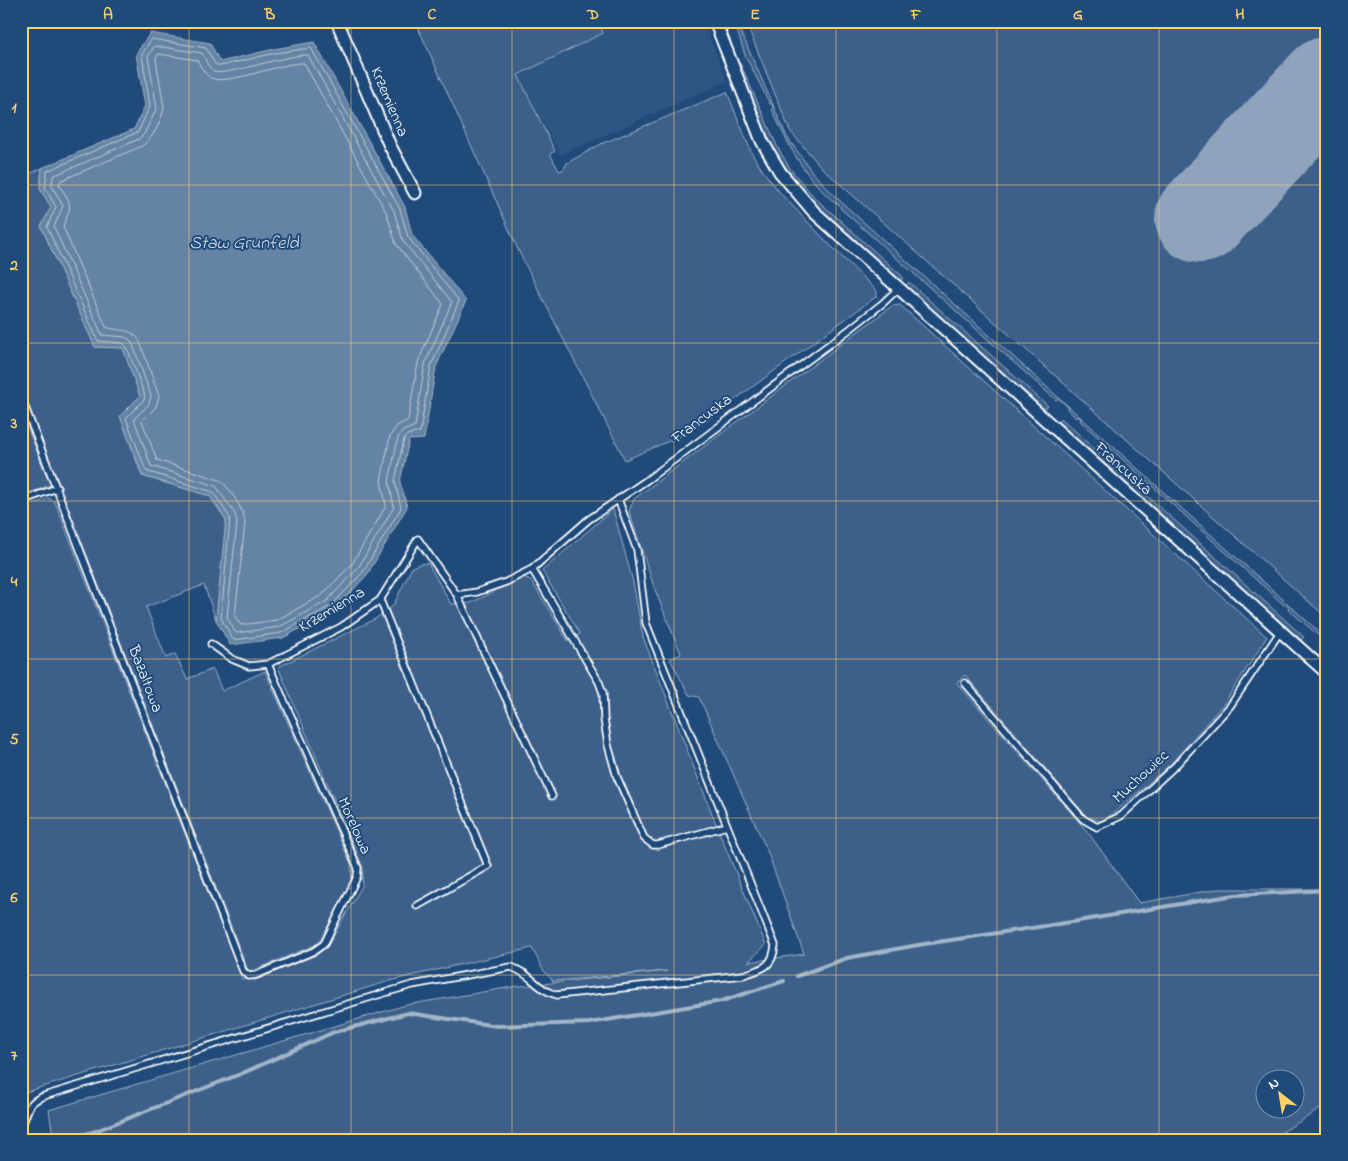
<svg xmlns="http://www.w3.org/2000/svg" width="1348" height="1161" font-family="'Indie Flower',sans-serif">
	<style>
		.built { fill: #2e5683 }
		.green { fill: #3c618b; stroke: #9eb0c5; fill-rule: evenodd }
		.water { fill: #6583a4; stroke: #a3b5c8 }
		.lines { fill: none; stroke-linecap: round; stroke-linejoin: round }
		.shore { stroke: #c1cddb; stroke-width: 1 }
		.stream { stroke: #a3b5c8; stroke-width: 4 }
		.runway { stroke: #8fa4bc; stroke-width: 90 }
		.lane-casing { stroke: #fff; stroke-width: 9 }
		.street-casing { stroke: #fff; stroke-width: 15 }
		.lane { stroke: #1f4a7a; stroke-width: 5.5 }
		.street { stroke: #1f4a7a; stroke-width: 11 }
		.grid { fill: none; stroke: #ffd166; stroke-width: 1; stroke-opacity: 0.55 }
		.labels { text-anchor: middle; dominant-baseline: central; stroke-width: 4; stroke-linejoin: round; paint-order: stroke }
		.street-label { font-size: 16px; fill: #fff; stroke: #1f4a7a }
		.water-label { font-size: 18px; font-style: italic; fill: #d8e0e8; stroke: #1f4a7a }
		.neatline { fill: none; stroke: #ffd166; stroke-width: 2 }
		.grid-label { font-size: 16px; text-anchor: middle; font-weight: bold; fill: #ffd166 }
	</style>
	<rect width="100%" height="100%" fill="#1f4a7a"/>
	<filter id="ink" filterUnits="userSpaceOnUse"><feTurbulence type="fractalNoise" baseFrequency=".02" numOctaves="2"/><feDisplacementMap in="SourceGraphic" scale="10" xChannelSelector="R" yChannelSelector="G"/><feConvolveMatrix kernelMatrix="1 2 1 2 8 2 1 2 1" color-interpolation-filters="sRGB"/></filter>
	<g filter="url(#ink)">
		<!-- built -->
		<path class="built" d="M 598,21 L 703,21 L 727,81 L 560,155 L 518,75 L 603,33 Z"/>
		<!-- green -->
		<path class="green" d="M 415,21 L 598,21 L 603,33 L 518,75 L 555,151 L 550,154 L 559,171 L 564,169 L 567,163 L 601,144 L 727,92 L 752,154 L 763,171 L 781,194 L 829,244 L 877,291 L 877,296 L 703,423 L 683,435 L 625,460 L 521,256 Z
			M 739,21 L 748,21 L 743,26 L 741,32 L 787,137 L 813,173 L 839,200 L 1327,639 L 1327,643 L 1288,609 L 1289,607 L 1285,604 L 1284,605 L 1080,421 L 1081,419 L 1078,416 L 1076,418 L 1067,409 L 1068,407 L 1058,398 L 1056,400 L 840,208 L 841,207 L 837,203 L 836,204 C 804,176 789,148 772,109 L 773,108 L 772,104 L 770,104 L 745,55 L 736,27 Z
			M 758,21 L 1327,21 L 1327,618 L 822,168 L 790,131 L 749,30 Z
			M 740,63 L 778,148 L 791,170 L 815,198 L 902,276 L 903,278 L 900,282 C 858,244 812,208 781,160 C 768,141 760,119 752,98 C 748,87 740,73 740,63 Z
			M 42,168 L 40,189 L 52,207 L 41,226 L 95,347 L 123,348 L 140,396 L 120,416 L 142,476 L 210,496 L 226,520 L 216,620 L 204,585 L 146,607 L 166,658 L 175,654 L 187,679 L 213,669 L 222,691 L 265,671 L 351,864 L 352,876 L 350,884 L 320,941 L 315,945 L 252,971 L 248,970 L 21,386 L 21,178 Z
			M 908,283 L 910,283 L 1048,406 L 1043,410 L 905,286 Z
			M 900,305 L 1267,637 L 1225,702 L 1170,765 L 1113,814 L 1101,821 L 1087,817 L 965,675 L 957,683 L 1087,831 L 1139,903 L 1218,889 L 1327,889 L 1327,1105 L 1269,1140 L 43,1140 L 53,1136 L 49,1110 L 406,1005 L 512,987 L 667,971 L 553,981 L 543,970 L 532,948 L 393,980 L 26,1092 L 21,1099 L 21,509 L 49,498 L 55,502 L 242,979 L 256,980 L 318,954 L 327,947 L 362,886 L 363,868 L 278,667 L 375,619 L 393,606 L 412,567 L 419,564 L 428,563 L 451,604 L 471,603 L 523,577 L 531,580 L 568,641 L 580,634 L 542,571 L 613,509 L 633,582 L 643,637 L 722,839 L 766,945 L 748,962 L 804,954 L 768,853 L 699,697 L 689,695 L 670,659 L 681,654 L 655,590 L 629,511 L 634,499 L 892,306 ZM 1266,1078 L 1296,1078 L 1296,1108 L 1266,1108 Z
			M 21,411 L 50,485 L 21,496 Z
			M 1061,418 L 1304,637 L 1301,640 L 1057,422 Z"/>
		<!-- water -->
		<path class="water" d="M 150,33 L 210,43 L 220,62 L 274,49 L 314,42 L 405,207 L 412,235 L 466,301 L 436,367 L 424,439 L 409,440 L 400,482 L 407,507 L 367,575 L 334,610 L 283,638 L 230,645 L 216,620 L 226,520 L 210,496 L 143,476 L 120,416 L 140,396 L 123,348 L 95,347 L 41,226 L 51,207 L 40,189 L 42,168 L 134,129 L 145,106 L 136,54 Z"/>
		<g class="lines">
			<!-- shore -->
			<path class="shore" d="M 152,39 L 206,48 L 215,64 L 220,66 L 275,53 L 311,48 L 400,209 L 408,237 L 459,301 L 431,366 L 420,432 L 407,435 L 404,439 L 395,481 L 401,508 L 363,572 L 331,606 L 281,633 L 234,640 L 232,638 L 221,618 L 230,518 L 213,492 L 146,471 L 126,418 L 144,400 L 145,396 L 127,347 L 123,343 L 98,341 L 47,227 L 56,207 L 45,188 L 47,171 L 138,132 L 150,106 L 142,55 Z
				M 155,46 L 202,53 C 206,59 208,69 215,72 C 226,76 288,54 308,55 L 394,211 L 403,241 L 452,302 L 425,364 L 415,426 L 403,431 L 398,438 L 389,481 L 394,507 L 358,568 L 327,601 L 279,627 L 237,633 L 235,632 L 227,617 L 237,522 L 235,514 L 216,486 L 151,466 L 134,419 L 149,404 L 151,396 L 133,345 L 130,340 L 125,337 L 102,335 L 54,227 L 63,206 L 52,186 L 53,176 L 139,139 L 144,134 L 157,108 L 148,57 Z
				M 159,54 L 197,60 C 201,66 204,74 211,78 C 228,86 282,62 304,63 L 387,214 L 396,244 L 443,304 L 418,362 L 408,420 L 397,426 L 390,436 L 381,481 L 386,506 L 352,564 L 322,595 L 277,620 L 241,625 L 235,617 L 245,522 C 244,510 229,487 220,480 L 157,460 L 142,421 L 156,407 L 159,396 L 140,342 C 132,327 120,332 106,327 L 63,227 C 71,204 74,207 59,185 L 60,181 L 142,146 C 153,139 162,120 164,107 L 156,59 Z"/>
			<!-- stream -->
			<path class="stream" d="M 797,976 L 847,958 L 918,945 L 1078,921 L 1235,895 L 1327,890
				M 63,1140 L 93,1132 L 243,1073 L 334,1032 L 408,1013 L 497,1026 L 589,1023 L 722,1001 L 784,981"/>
			<!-- runway -->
			<path class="runway" d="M 1200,218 L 1327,82"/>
			<!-- lane casing -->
			<g class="lane-casing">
				<path id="lane" d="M 21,397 L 243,971 L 249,976 L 256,975 L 314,951 L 324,944 L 357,877 L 358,868 L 355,861 L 268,664
					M 21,501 L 57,488
					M 532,569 L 599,682 L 603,693 L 604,719 L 608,745 L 617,777 L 644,838 L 653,845 L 658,845 L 727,826
					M 457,595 L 552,796
					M 380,600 L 488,866 L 417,906
					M 211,644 L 232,659 L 249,666 L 268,664 L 341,627 L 380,600 L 418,539 L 457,595 L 477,592 L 506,582 L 532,569 L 588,520 L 647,480 L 850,329 L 883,303 L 898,289
					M 965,683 L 1083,819 L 1097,827 L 1121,816 L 1175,766 L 1230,706 L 1280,632
					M 21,1128 C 29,1112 25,1103 44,1096 L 391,991 L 412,985 L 511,967 C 531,973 537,990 557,995 L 743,975 C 763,969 773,967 775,945 L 646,623 L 637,550 L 618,499"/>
			</g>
			<!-- street casing -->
			<g class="street-casing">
				<path id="street" d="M 337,21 L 390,146 L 415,193
					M 715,21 L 762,141 L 780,172 L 814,212 L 1327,673"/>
			</g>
			<!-- lane -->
			<use href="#lane" class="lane"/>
			<!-- street -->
			<use href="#street" class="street"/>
		</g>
	</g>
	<!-- grid -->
	<path class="grid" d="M 189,21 L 189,1140M 351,21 L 351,1140M 512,21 L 512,1140M 674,21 L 674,1140M 836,21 L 836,1140M 997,21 L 997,1140M 1159,21 L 1159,1140M 21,185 L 1327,185M 21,343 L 1327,343M 21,501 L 1327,501M 21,659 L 1327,659M 21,818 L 1327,818M 21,975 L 1327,975"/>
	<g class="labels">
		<!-- street labels -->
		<g class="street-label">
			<text transform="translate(389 102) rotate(67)">Krzemienna</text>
			<text transform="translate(702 419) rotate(-37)">Francuska</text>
			<text transform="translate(1123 469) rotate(42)">Francuska</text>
			<text transform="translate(332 610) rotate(-31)">Krzemienna</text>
			<text transform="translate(145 679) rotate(69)">Bazaltowa</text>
			<text transform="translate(1141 777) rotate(-43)">Muchowiec</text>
			<text transform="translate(354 826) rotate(66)">Morelowa</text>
		</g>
		<!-- water labels -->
		<g class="water-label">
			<text x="244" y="244">Staw Grunfeld</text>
		</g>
	</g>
	<!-- margin -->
	<rect width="1348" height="1161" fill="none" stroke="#1f4a7a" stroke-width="55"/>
	<!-- north arrow -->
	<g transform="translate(1280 1094) rotate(329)"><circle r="24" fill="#1f4a7a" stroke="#7992af"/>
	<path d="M0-4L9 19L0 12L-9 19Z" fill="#ffd166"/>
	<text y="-8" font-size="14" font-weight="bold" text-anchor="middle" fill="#ffffff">N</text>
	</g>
	<rect x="28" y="28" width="1292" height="1106" class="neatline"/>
	<g class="grid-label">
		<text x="108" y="19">A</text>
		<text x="270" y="19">B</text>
		<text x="432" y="19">C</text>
		<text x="593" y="19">D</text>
		<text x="755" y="19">E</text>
		<text x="916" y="19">F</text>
		<text x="1078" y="19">G</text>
		<text x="1240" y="19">H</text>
		<text x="14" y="112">1</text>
		<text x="14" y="270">2</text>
		<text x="14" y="428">3</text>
		<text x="14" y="586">4</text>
		<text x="14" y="744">5</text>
		<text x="14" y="902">6</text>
		<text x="14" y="1060">7</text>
	</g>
</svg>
